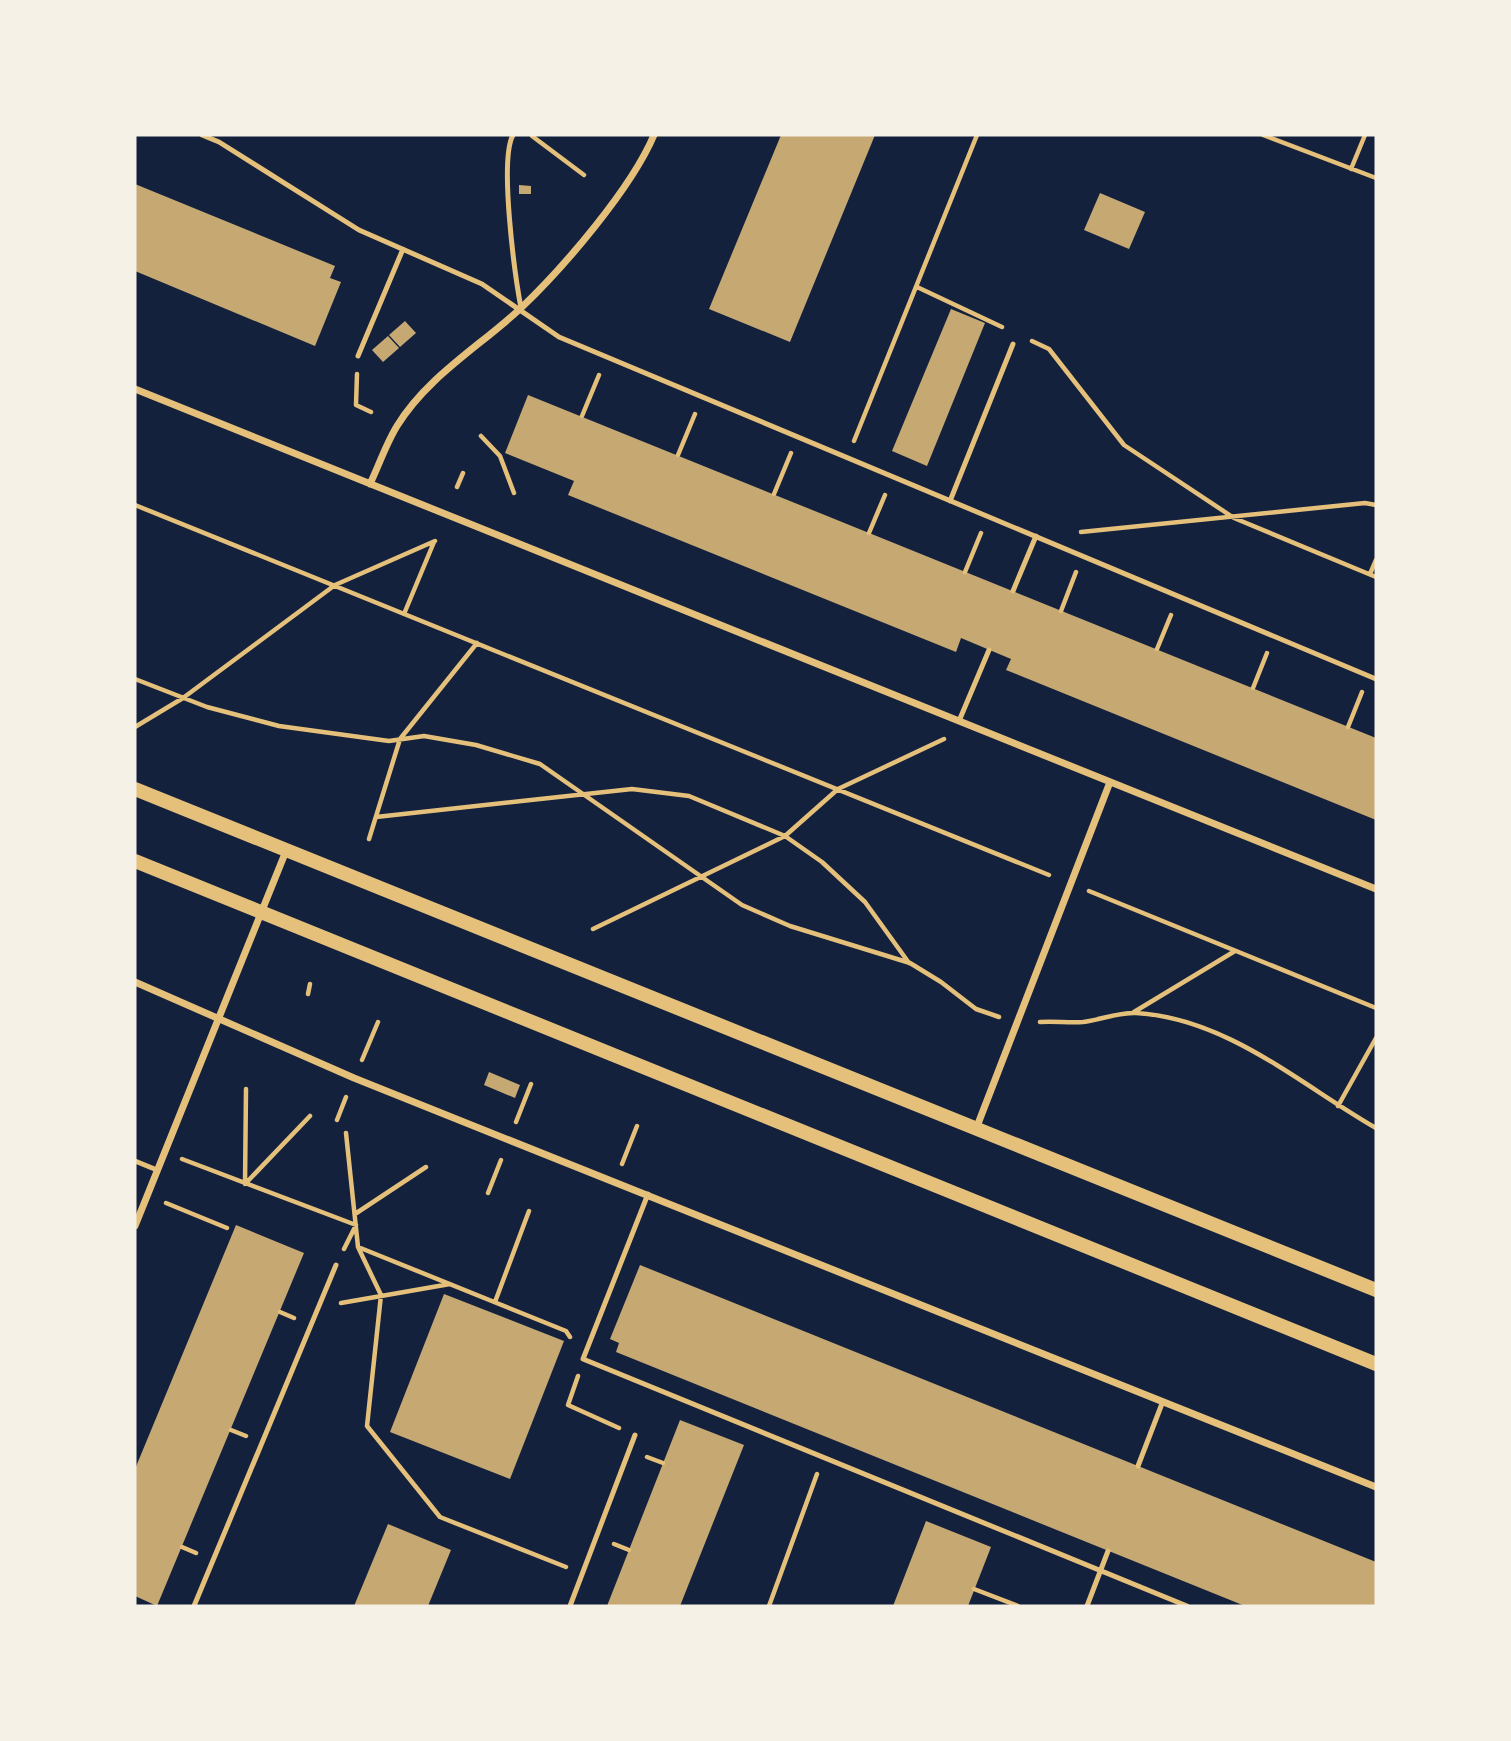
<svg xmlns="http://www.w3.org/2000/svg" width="1511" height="1741" font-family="Ubuntu,sans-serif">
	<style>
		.building { fill: #c6a872 }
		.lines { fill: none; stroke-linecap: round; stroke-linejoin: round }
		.path { stroke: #e5c07b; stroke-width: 4.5 }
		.service { stroke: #e5c07b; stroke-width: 5 }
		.minor { stroke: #e5c07b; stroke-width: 7 }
		.secondary { stroke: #e5c07b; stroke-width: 14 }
	</style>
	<rect width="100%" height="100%" fill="#14213d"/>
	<!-- building -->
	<path class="building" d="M 781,135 L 875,135 L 790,342 L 709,309 Z
		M 135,184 L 335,266 L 330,278 L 341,282 L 315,346 L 135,271 Z
		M 519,185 L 531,186 L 531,194 L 519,194 Z
		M 1100,193 L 1145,212 L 1129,249 L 1084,230 Z
		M 951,309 L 985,323 L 927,466 L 892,451 Z
		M 405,321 L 416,333 L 400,347 L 389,335 Z
		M 388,336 L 399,348 L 383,362 L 372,350 Z
		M 528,395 L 1376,738 L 1376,820 L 1006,670 L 1011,659 L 961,638 L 956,652 L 568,495 L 574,481 L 505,453 Z
		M 489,1072 L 520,1085 L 515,1098 L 484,1085 Z
		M 236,1225 L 304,1253 L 157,1606 L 135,1596 L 135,1469 Z
		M 640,1265 L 1376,1562 L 1376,1606 L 1245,1606 L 616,1352 L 619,1343 L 610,1339 Z
		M 444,1294 L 564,1341 L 510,1479 L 390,1432 Z
		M 680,1420 L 744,1445 L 680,1606 L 607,1606 Z
		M 926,1521 L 991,1547 L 968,1606 L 893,1606 Z
		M 388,1524 L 451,1550 L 428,1606 L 354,1606 Z"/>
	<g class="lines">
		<!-- path -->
		<path class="path" d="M 1263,135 L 1376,178
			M 532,136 L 584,175
			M 1351,169 L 1365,135
			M 917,287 L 1002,327
			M 1032,341 L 1049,349 L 1124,445 L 1234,518 L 1376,577
			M 357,374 L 356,405 L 371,412
			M 582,416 L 599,375
			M 481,436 L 500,456 L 514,493
			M 854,441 L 977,135
			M 678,455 L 695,414
			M 457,487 L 463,473
			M 774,494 L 791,453
			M 135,505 L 1049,875
			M 1081,532 L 1365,503 L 1376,505
			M 869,533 L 885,495
			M 965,572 L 981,533
			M 1370,574 L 1376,560
			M 1061,611 L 1076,572
			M 404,614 L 434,542
			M 1157,649 L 1171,615
			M 135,679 L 207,707 L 279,726 L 389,741 L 424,736 L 476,745 L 540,764 L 742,905 L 790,926 L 910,963 L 941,982 L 976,1009 L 999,1017
			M 1253,688 L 1267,653
			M 135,727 L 183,698 L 335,585 L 435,541
			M 1348,727 L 1362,692
			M 376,817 L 632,789 L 689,796 L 785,836 L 822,862 L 865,902 L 909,963
			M 369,839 L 400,739 L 477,643
			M 1089,891 L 1376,1008
			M 593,929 L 785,836 L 838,789 L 944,739
			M 308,994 L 310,984
			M 1134,1012 L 1235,951
			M 1040,1022 C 1054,1021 1069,1023 1083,1022 C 1100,1020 1119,1012 1136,1013 C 1227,1018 1301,1085 1376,1128
			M 362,1060 L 378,1022
			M 1338,1106 L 1376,1038
			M 337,1120 L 346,1097
			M 516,1122 L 531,1084
			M 346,1133 L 358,1247 L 381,1295 L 367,1426 L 440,1517 L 566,1567
			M 182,1159 L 356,1225 L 344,1249
			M 622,1164 L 637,1126
			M 246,1183 L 310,1116
			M 245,1184 L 246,1089
			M 488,1193 L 501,1160
			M 166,1203 L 227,1228
			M 355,1214 L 426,1167
			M 358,1247 L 566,1331 L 570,1337
			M 495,1302 L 529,1211
			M 341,1303 L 450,1284
			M 280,1312 L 294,1318
			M 578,1376 L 568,1405 L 619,1428
			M 231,1430 L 246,1436
			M 647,1457 L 663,1463
			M 614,1544 L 629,1550
			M 182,1547 L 196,1553
			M 974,1589 L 1018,1606
			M 769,1606 L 817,1474"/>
		<!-- service -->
		<path class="service" d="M 202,135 L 219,142 L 359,230 L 482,284 L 559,337 L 1376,679
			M 513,135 C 499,160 515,276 521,308
			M 358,356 L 403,249
			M 950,501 L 1013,344
			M 1013,591 L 1036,536
			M 959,721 L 989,650
			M 135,1161 L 157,1170
			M 648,1194 L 583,1359 L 1187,1606
			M 1138,1466 L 1163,1401
			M 194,1606 L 336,1265
			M 570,1606 L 635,1435
			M 1087,1606 L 1108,1551"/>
		<!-- minor -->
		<path class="minor" d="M 135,389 L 1376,889
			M 370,484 C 379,465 386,444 397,426 C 428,376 479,347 521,308 C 564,267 631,189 654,135
			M 135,982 L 354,1078 L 1376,1487
			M 976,1129 L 1110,782
			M 135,1226 L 286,851"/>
		<!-- secondary -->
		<path class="secondary" d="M 135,789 L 1376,1290
			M 135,861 L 1376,1364"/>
	</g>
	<!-- border -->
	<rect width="1511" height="1741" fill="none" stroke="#f6f1e7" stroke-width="273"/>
</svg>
